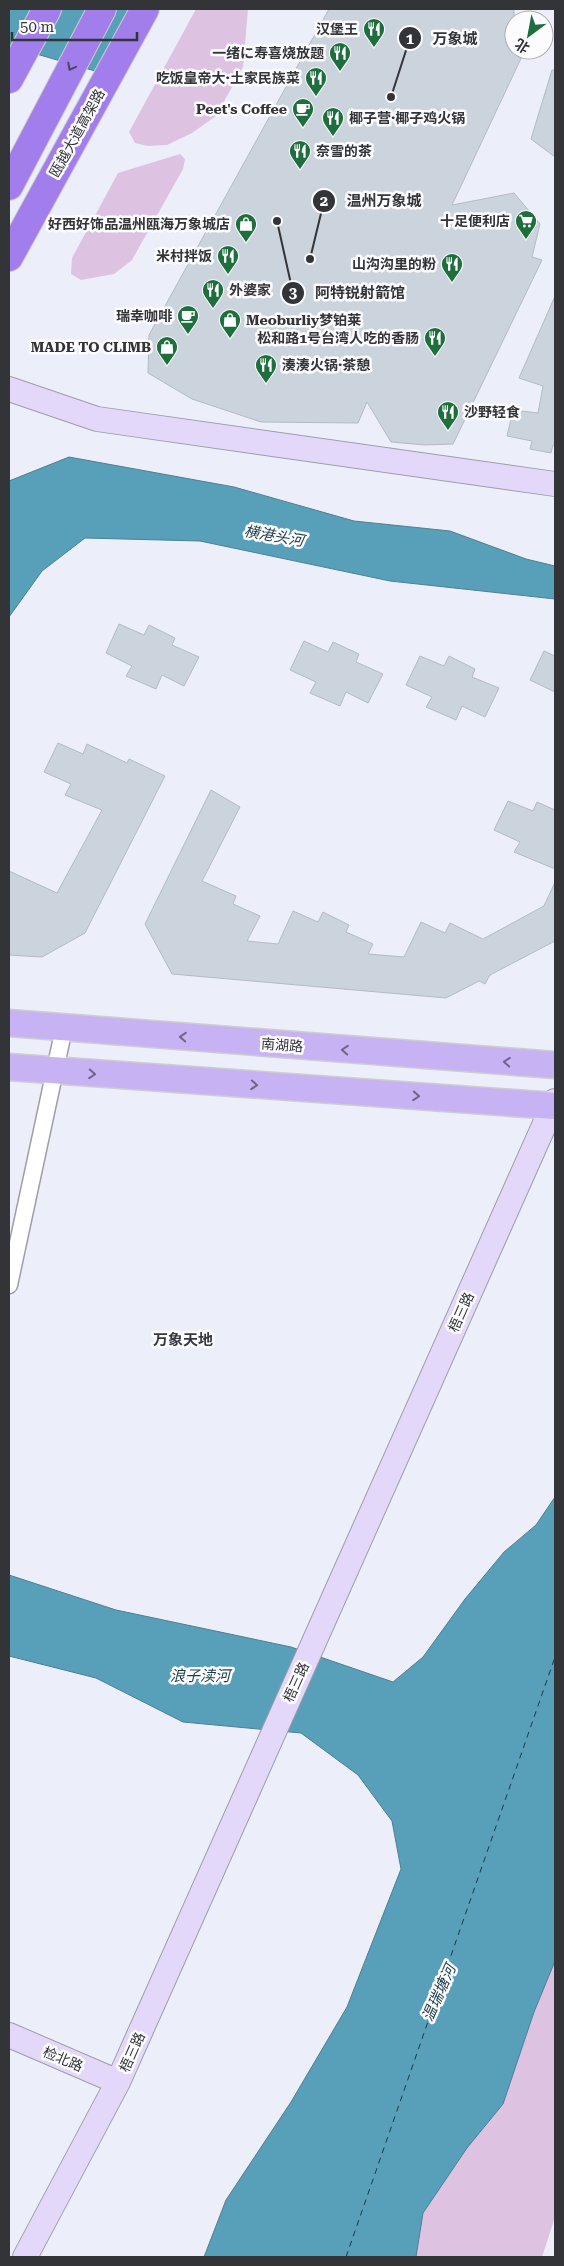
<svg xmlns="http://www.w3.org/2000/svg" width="564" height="2266" font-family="'Roboto Serif','Noto Sans SC','Noto Sans JP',serif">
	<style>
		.green { fill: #ddc2e2 }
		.water { fill: #589fb9; stroke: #4d7f92 }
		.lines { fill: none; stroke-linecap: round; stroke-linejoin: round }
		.ferry { stroke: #1a3c48; stroke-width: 1; stroke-dasharray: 6 5; stroke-linecap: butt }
		.building { fill: #cbd4dc; stroke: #b2bbc3 }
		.street-casing { stroke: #9b9ea7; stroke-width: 19 }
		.secondary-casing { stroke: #9b9ea7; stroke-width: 26 }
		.primary-casing { stroke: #cececf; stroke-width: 29 }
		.highway-casing { stroke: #cececf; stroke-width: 30 }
		.street { stroke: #fff; stroke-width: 16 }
		.secondary { stroke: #e3d8f9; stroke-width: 24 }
		.primary { stroke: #c7b2f4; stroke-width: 26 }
		.highway { stroke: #a17eec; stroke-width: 28 }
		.oneway { stroke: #4e4665 }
		.oneway2 { stroke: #6e6683 }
		.labels { text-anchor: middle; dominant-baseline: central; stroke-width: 5; stroke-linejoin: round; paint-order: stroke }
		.poi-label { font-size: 14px; font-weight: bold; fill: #333438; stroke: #fcfcff; text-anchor: end }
		.street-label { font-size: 14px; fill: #333438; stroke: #fcfcff }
		.water-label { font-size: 15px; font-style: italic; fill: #1a3c48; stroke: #fcfcff }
		.neighbourhood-label { font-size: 15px; font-weight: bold; fill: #353840; stroke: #fcfcff }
		.leader { fill: none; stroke: #333438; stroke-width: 2 }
		.callout-dot { fill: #333438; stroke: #fcfcff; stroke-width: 2 }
		.mark-label { font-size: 15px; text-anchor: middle; font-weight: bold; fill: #fff }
		.callout-label { font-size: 15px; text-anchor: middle; font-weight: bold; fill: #333438; stroke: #fcfcff; stroke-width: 5; stroke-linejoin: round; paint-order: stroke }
	</style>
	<rect width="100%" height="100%" fill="#eceffa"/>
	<!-- green -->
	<path class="green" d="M 196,9 L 248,9 L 243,67 L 216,116 L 192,133 L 167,145 L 148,146 L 135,143 L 129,132 Z
		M 180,154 L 185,159 L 183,169 L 132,260 L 114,274 L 81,280 L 71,274 L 72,258 L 118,173 Z
		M 555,1961 L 555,2217 L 542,2257 L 416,2257 L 423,2213 L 467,2148 L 503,2104 L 534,2012 Z"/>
	<!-- water -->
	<path class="water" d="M 9,9 L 157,9 L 119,78 L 9,46 Z
		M 69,457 L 234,487 L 354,521 L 450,531 L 526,559 L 555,566 L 555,599 L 390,581 L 200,541 L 85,538 L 42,571 L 9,617 L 9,481 Z
		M 555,1497 L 555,1961 L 534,2012 L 503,2104 L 467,2148 L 423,2213 L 416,2257 L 204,2257 L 226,2200 L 291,2102 L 347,2007 L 401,1869 L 392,1821 L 358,1775 L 301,1733 L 183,1722 L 96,1678 L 9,1656 L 9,1575 L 116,1610 L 291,1647 L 393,1682 L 423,1657 L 465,1599 L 504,1552 L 536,1525 Z"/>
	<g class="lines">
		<!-- ferry -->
		<path class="ferry" d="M 346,2257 L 555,1657"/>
	</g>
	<!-- building -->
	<path class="building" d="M 329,9 L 514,9 L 514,50 L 525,50 L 452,205 L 514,193 L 540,224 L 532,257 L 542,260 L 453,444 L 425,445 L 391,442 L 367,402 L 358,423 L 261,422 L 192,399 L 148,373 L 149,335 Z
		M 552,70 L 555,70 L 555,157 L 531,139 Z
		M 555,296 L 555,446 L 553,445 L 551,453 L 530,449 L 532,441 L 507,436 L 513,410 L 538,413 L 543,386 L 519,378 Z
		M 119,624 L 144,635 L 149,625 L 175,638 L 172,645 L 199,657 L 184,686 L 162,675 L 156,689 L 126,676 L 132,666 L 106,653 Z
		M 304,641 L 328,652 L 333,642 L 359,654 L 356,662 L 383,674 L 368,703 L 346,692 L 340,706 L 310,693 L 316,682 L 290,670 Z
		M 544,651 L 555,656 L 555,692 L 530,680 Z
		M 420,656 L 444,666 L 449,656 L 475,669 L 472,677 L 499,688 L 485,717 L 462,706 L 456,720 L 426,707 L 432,697 L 406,685 Z
		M 58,743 L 83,754 L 87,744 L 127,763 L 129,759 L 165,776 L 85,933 L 42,957 L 9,955 L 9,871 L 57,893 L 102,810 L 65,795 L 71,784 L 44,772 Z
		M 211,790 L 240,807 L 202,881 L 236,896 L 233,904 L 260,916 L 247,941 L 278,944 L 293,911 L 318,922 L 323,912 L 349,925 L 346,932 L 373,944 L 368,954 L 404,957 L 421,922 L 445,933 L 450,923 L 483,939 L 544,906 L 555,882 L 555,941 L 490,975 L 485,984 L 479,981 L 446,998 L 172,974 L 145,924 Z
		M 508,801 L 533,811 L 537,802 L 555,810 L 555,869 L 514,852 L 520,842 L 494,830 Z"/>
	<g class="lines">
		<!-- street casing -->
		<g class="street-casing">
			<path id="street" d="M 9,1285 L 64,1028"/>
		</g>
		<!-- secondary casing -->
		<g class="secondary-casing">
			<path id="secondary" d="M 9,389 L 97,419 L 555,484
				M 9,2035 L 118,2082
				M 25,2257 L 118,2082 L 555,1101"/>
		</g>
		<!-- primary casing -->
		<g class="primary-casing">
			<path id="primary" d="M 9,1023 L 555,1065
				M 9,1067 L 555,1106"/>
		</g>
		<!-- highway casing -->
		<g class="highway-casing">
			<path id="highway" d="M 9,79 L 47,9
				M 9,186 L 102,9
				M 9,257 L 145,9"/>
		</g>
		<!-- street -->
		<use href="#street" class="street"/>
		<!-- secondary -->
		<use href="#secondary" class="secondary"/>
		<!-- primary -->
		<use href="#primary" class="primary"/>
		<!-- highway -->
		<use href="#highway" class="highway"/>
	</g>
	<!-- one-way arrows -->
	<defs><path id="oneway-chevron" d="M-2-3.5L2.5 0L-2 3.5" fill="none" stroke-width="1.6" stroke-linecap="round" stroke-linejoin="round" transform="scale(1.25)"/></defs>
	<use class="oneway" href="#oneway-chevron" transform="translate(71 67) rotate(118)"/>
	<g class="oneway2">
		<use href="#oneway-chevron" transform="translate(183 1037) rotate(-176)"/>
		<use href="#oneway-chevron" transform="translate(345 1050) rotate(-176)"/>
		<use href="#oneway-chevron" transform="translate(507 1062) rotate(-176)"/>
		<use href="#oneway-chevron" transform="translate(92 1074) rotate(4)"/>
		<use href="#oneway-chevron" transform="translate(254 1085) rotate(4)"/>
		<use href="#oneway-chevron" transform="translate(416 1096) rotate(4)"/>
	</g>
	<!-- icons -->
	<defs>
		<g id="restaurant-pin" transform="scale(1.125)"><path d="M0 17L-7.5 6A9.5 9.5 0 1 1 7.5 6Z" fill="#1f6e3e" stroke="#fcfcff"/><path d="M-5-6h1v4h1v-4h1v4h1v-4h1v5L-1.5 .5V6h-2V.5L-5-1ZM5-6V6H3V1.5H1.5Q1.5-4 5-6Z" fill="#fff"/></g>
		<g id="cafe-pin" transform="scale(1.125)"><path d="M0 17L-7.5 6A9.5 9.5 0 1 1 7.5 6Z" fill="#1f6e3e" stroke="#fcfcff"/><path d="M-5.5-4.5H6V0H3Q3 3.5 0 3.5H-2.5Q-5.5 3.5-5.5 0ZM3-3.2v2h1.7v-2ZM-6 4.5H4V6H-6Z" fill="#fff"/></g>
		<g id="supermarket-pin" transform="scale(1.125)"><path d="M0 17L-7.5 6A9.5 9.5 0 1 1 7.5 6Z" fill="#1f6e3e" stroke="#fcfcff"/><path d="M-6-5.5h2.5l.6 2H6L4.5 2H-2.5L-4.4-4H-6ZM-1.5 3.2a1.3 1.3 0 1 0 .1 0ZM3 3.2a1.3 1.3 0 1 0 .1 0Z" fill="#fff"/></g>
		<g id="shop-pin" transform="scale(1.125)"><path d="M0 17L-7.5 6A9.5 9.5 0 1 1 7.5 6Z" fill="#1f6e3e" stroke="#fcfcff"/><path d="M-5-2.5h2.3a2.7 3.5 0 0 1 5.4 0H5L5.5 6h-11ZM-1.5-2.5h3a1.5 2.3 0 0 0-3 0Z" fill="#fff"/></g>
	</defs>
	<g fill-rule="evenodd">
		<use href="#restaurant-pin" x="374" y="29"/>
		<use href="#restaurant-pin" x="340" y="53"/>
		<use href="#restaurant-pin" x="316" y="78"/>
		<use href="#cafe-pin" x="303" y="109"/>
		<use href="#restaurant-pin" x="333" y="118"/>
		<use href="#restaurant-pin" x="300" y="151"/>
		<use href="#supermarket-pin" x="526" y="221"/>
		<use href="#shop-pin" x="246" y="224"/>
		<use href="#restaurant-pin" x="228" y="256"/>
		<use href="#restaurant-pin" x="452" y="264"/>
		<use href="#restaurant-pin" x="213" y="290"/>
		<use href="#cafe-pin" x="188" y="316"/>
		<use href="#shop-pin" x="230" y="320"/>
		<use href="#restaurant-pin" x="435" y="338"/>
		<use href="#shop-pin" x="167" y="347"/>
		<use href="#restaurant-pin" x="266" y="365"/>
		<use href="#restaurant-pin" x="448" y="412"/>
	</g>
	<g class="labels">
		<!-- poi labels -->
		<g class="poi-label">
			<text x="358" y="29">汉堡王</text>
			<text x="324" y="53">一绪に寿喜烧放题</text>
			<text x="300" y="78">吃饭皇帝大·土家民族菜</text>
			<text x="287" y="109">Peet's Coffee</text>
			<text x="349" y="118" text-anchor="start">椰子营·椰子鸡火锅</text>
			<text x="316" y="151" text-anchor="start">奈雪的茶</text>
			<text x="510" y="221">十足便利店</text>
			<text x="230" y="224">好西好饰品温州瓯海万象城店</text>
			<text x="212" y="256">米村拌饭</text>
			<text x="436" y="264">山沟沟里的粉</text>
			<text x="229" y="290" text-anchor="start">外婆家</text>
			<text x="172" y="316">瑞幸咖啡</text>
			<text x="246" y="320" text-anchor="start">Meoburliy梦铂莱</text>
			<text x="419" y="338">松和路1号台湾人吃的香肠</text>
			<text x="151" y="347">MADE TO CLIMB</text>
			<text x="282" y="365" text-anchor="start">湊湊火锅·茶憩</text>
			<text x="464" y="412" text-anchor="start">沙野轻食</text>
		</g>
		<!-- street labels -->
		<g class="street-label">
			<text transform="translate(77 133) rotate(-61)">瓯越大道高架路</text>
			<text transform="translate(282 1045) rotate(4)">南湖路</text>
			<text transform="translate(461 1312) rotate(-66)">梧三路</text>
			<text transform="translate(296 1682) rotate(-66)">梧三路</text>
			<text transform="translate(132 2052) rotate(-66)">梧三路</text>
			<text transform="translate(63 2059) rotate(23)">检北路</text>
		</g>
		<!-- water labels -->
		<g class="water-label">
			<text transform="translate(274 536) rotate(10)">横港头河</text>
			<text x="200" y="1676">浪子渎河</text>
			<text transform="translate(439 1993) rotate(-66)">温瑞塘河</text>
		</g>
		<!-- neighbourhood labels -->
		<g class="neighbourhood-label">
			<text x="183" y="1340">万象天地</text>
		</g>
	</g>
	<!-- callouts -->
	<path class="leader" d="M391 97L410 38M310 259L324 201M277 221L293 293"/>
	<g class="callout-dot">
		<circle cx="391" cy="97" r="5"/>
		<circle cx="310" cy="259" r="5"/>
		<circle cx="277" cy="221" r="5"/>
		<circle cx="410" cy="38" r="12"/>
		<circle cx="324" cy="201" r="12"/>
		<circle cx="293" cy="293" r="12"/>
	</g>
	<g class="mark-label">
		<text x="410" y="44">1</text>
		<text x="324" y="206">2</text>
		<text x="293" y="298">3</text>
	</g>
	<g class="callout-label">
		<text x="455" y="44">万象城</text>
		<text x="384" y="206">温州万象城</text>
		<text x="360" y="298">阿特锐射箭馆</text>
	</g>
	<!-- border -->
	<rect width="564" height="2266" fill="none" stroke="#333438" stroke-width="20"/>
	<!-- north arrow -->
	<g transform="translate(529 35) rotate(212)"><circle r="24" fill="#fcfcff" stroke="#acacaf"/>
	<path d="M0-4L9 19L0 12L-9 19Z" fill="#1f6e3e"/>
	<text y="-8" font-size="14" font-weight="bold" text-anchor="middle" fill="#333438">北</text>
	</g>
	<!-- scale -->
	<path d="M12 32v8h125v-8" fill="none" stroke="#333438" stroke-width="2.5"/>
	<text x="20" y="32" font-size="15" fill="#333438" stroke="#fcfcff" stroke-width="4" paint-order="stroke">50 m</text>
</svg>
